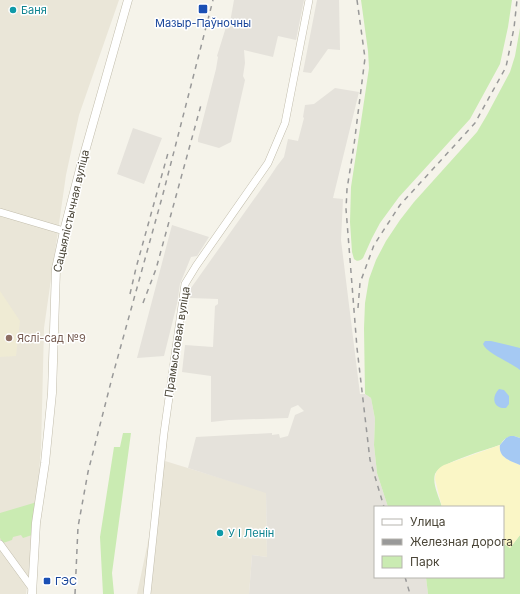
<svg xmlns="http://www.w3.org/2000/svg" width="520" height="594" font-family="Inter,sans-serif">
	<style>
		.residential { fill: #eae6d8 }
		.industrial { fill: #e5e2db }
		.education { fill: #efebd4 }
		.green { fill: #caebb2 }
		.sand { fill: #faf6c6 }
		.water { fill: #a5c9f3 }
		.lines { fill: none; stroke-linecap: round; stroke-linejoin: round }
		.minor-casing { stroke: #c2bdac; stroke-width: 8 }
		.tertiary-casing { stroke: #c2bdac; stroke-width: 9 }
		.minor { stroke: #fff; stroke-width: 7 }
		.tertiary { stroke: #fff; stroke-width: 8 }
		.rail { stroke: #999; stroke-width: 1.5; stroke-dasharray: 5 5; stroke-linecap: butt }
		.transit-dot { fill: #1a4fb4; stroke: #fff; stroke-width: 1.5 }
		.culture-dot { fill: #0f9aa8; stroke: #fff; stroke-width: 1.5 }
		.education-dot { fill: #8d6e63; stroke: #fff; stroke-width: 1.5 }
		.labels { text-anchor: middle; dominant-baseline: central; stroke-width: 3; stroke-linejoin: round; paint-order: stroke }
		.culture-label { font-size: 11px; fill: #0d838f; stroke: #fff; text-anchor: start }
		.transit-label { font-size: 11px; fill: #164399; stroke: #fff }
		.street-label { font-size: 11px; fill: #4a4537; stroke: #fff }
		.education-label { font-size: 11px; fill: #785e54; stroke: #fff; text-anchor: start }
	</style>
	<rect width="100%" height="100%" fill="#f5f3ea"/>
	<!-- residential -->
	<path class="residential" d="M 0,0 L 119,0 L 79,115 L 66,175 L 44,328 L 41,449 L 32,551 L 26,594 L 0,594 Z
		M 165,461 L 266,492 L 267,557 L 252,555 L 249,594 L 137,594 Z"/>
	<!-- industrial -->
	<path class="industrial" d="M 234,0 L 304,0 L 296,40 L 278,36 L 273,57 L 244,50 L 245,63 L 243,76 L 245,80 L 231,142 L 219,148 L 198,142 L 198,139 L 216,69 L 218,57 L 217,56 L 226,27 L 229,28 Z
		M 317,0 L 339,0 L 340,50 L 328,49 L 311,73 L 303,72 Z
		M 335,88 L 359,92 L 333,198 L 343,199 L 341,240 L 360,394 L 365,394 L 371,398 L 375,419 L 374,445 L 377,473 L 388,507 L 375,507 L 375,577 L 426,577 L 428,594 L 249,594 L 252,555 L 267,557 L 266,493 L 188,468 L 196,437 L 272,433 L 272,435 L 279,434 L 280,438 L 288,436 L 295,415 L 304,411 L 298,405 L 291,408 L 288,418 L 229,420 L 211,422 L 211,376 L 182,372 L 185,345 L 213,347 L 215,306 L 218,304 L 218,299 L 190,298 L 191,288 L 269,178 L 277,166 L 284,157 L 288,139 L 298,141 L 304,118 L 303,117 L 305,105 L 314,104 Z
		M 133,128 L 162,138 L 144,184 L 117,174 Z
		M 172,225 L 209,237 L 197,256 L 191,257 L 180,284 L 177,304 L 164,356 L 137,358 Z"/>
	<!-- education -->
	<path class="education" d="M 0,291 L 20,321 L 16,356 L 0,357 Z"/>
	<!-- green -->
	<path class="green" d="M 361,0 L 512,0 L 508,27 L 500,64 L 470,119 L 399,197 L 380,223 L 372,238 L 363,258 C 360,261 357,262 354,259 L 352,252 L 350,222 L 351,187 L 359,135 L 369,68 L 368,51 Z
		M 520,28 L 520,438 C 511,434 505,437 500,445 C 488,449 439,463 435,474 C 432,484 439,497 442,507 L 388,507 L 377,473 L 374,445 L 375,419 L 371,398 L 365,394 L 364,328 L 365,303 L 369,279 L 376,260 L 386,241 L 400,220 L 414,202 L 477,132 L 487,115 L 510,72 L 515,56 Z
		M 123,433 L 131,433 L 112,573 L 114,594 L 103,594 L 100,537 L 114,447 L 120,447 Z
		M 37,502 L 32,535 L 23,538 L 21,535 L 13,537 L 12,540 L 3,543 L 0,538 L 0,513 Z
		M 520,535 L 520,594 L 428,594 L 426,577 L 503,577 L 503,543 L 510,548 Z"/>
	<!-- sand -->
	<path class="sand" d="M 500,445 C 498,457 511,461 520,465 L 520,535 L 510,548 L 503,543 L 503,507 L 442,507 L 435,479 C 435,472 438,468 444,465 Z"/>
	<!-- water -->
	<path class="water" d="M 485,341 L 491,341 L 520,348 L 520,370 C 512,363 486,353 483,344 Z
		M 499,389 L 504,390 L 509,396 L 509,404 L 506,408 C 493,409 491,397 499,389 Z
		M 510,436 L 514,436 L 520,438 L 520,465 C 511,461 498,458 500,445 L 506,438 Z"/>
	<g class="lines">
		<!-- minor casing -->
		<g class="minor-casing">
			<path id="minor" d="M 0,212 L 64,231
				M 0,544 L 32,588
				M 147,594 L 164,433 L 185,284 L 196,266 L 268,163 L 285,123 L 309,0"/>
		</g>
		<!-- tertiary casing -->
		<g class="tertiary-casing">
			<path id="tertiary" d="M 32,594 L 36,523 L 45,463 L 52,393 L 56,269 L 64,231 L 80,169 L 128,0"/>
		</g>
		<!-- minor -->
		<use href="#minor" class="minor"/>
		<!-- tertiary -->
		<use href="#tertiary" class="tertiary"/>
		<!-- rail -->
		<path class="rail" d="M 357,0 L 365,58 L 354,145 L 347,189 L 346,209 L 357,348 L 370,460 L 384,507
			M 130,294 L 136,268 L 168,153
			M 143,303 L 156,269 L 201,105
			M 358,308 L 360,283 L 374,245 L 400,205 L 475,123 L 506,67 L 514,28 L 517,0
			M 405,577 L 410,594
			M 75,594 L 78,527 L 88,472 L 112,378 L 163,194 L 213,0"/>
	</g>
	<!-- markers -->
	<g class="transit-dot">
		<rect x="198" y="4" width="10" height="10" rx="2"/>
		<rect x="43" y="577" width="8" height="8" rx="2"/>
	</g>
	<g class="culture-dot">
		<circle cx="13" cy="10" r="4"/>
		<circle cx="220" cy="533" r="4"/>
	</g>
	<circle class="education-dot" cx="9" cy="338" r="4"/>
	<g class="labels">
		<!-- culture labels -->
		<g class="culture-label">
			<text x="21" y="10">Баня</text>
			<text x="228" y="533">У І Ленін</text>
		</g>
		<!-- transit labels -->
		<g class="transit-label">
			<text x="203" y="23">Мазыр-Паўночны</text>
			<text x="55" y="581" text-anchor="start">ГЭС</text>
		</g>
		<!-- street labels -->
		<g class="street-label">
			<text transform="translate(71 211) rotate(-77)">Сацыялістычная вуліца</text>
			<text transform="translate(177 342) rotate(-81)">Прамысловая вуліца</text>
		</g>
		<!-- education labels -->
		<g class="education-label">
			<text x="17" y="338">Яслі-сад №9</text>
		</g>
	</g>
	<!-- legend -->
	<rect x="374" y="506" width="130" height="72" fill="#ffffff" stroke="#b7b5af"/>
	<rect x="382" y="519" width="20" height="6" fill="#ffffff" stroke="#b7b5af"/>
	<text x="410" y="526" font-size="12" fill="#4a4537">Улица</text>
	<rect x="382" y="539" width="20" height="6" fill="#999999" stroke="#b7b5af"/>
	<text x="410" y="546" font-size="12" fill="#4a4537">Железная дорога</text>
	<rect x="382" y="556" width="20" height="12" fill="#caebb2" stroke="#b7b5af"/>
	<text x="410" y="566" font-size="12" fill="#4a4537">Парк</text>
</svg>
